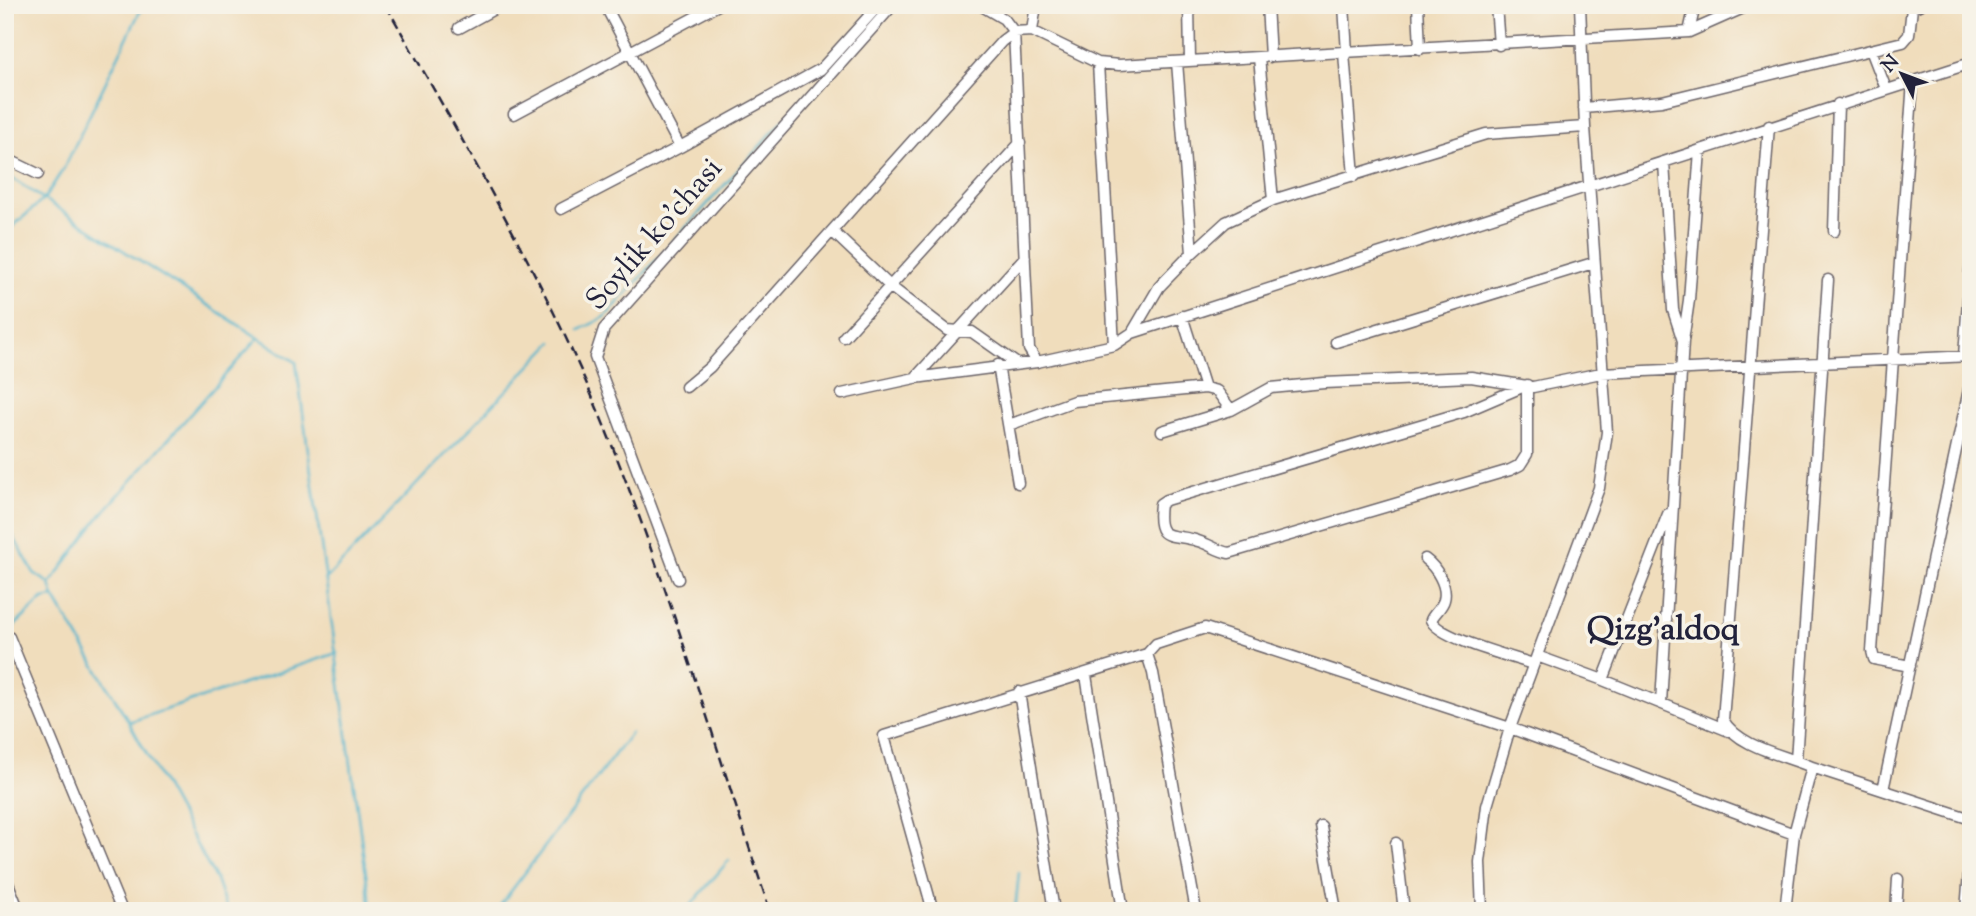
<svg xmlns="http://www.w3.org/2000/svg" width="1976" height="916" font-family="'Sorts Mill Goudy',serif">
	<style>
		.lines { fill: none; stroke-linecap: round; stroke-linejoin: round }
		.stream { stroke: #4eb3cc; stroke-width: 2.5 }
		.minor-casing { stroke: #6a6368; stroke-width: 13 }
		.minor { stroke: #fff; stroke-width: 10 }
		.rail { stroke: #22223b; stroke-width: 2.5; stroke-dasharray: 10 5; stroke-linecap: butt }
		.labels { text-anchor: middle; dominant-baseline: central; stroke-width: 7; stroke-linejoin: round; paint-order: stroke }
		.street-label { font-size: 30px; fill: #22223b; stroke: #f7f3e8 }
		.quarter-label { font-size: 33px; font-weight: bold; fill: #22223b; stroke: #f7f3e8 }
	</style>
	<rect width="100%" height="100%" fill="#f7f3e8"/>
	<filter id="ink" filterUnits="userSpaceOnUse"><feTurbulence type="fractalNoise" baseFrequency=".0143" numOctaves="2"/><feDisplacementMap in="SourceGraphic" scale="14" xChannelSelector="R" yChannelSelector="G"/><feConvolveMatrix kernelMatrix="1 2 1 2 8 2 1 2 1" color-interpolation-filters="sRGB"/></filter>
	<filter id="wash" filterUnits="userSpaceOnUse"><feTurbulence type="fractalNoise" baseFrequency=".00686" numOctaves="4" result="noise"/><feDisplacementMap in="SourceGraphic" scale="28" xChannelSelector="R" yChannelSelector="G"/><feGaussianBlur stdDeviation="1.57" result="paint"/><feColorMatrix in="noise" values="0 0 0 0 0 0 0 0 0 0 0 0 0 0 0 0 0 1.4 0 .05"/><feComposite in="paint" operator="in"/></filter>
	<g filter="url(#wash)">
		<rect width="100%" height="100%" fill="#f0ddbc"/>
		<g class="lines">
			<!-- stream -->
			<path class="stream" d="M 5,174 L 296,362 L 371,911
				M 5,233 L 44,199 L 64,168 L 143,5
				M 580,330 L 605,317 L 788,115
				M 5,522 L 34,573 L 50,584 L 54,597 L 129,722 L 216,880 L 227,911
				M 327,578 L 553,342
				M 50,584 L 100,516 L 258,338
				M 8,632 L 43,599 L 54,597
				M 129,722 L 337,653
				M 496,911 L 631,733
				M 686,911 L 729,860
				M 1015,911 L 1019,873"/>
		</g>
	</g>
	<g filter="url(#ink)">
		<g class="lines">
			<!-- minor casing -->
			<g class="minor-casing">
				<path id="minor" d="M 605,5 L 680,147
					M 980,5 L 1004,19 L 1014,32 L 1029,349 L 1037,362
					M 1189,5 L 1190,61
					M 1267,5 L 1270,57
					M 1344,5 L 1347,53
					M 1418,5 L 1420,49
					M 1496,5 L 1499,45
					M 459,28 L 501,5
					M 1032,31 L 1036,5
					M 1689,32 L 1695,5
					M 1871,50 L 1886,89
					M 1344,53 L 1354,176
					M 1259,58 L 1273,200
					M 1177,62 L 1192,253
					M 1098,63 L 1114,345
					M 1584,108 L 1662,101 L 1903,42 L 1909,35 L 1912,8 L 1919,5
					M 514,114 L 718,5
					M 1769,126 L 1723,720 C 1738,747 1784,755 1812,767 L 1794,834 L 1785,911
					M 5,158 L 38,174
					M 1664,162 L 1673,310 L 1683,341
					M 561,209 L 680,147 L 821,69 L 879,5
					M 832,231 L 891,287 L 947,330 L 972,332 L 1016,363
					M 1834,231 L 1838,104
					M 1182,316 L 1205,388
					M 1132,333 L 1971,63
					M 844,337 L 1020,143
					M 1336,342 L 1593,263
					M 1964,356 L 1971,259
					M 998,365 L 1018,483
					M 915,378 L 1025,257
					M 1527,385 L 1527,454 L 1520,465 L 1510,470 L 1229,553 C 1217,551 1209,544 1198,541 C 1172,532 1155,545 1160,504 L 1166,500 L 1464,412 Z
					M 686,387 L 710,367 L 1002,41 L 1014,32 L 1032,31 L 1098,63 L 1119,65 L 1689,32 L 1750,5
					M 842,394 L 915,378 L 1037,362 L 1114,345 L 1132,333 L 1159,287 L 1192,253 L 1226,222 L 1273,200 L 1486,134 L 1585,127 L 1580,5
					M 1009,425 L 1074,401 L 1205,388 L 1217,391 L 1231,410
					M 1162,431 L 1231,410 L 1271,388 L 1324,383 L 1471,377 L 1533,387 L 1601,373 L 1971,356
					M 1425,559 C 1436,567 1448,586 1444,600 C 1442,608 1434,613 1431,620 C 1438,638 1513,657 1533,664
					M 678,579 L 595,357 L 604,329 L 893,5
					M 5,639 L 9,637 L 122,911
					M 1537,656 L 1603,680 L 1668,514
					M 1910,666 L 1874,659 L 1872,651 L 1913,81
					M 1086,675 L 1123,911
					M 1603,680 L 1729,731
					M 1019,692 L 1054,911
					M 1661,703 L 1683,341 L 1689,300 L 1700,150
					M 1796,760 L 1828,280
					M 1812,767 L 1971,819
					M 1883,790 L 1971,380
					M 1321,826 L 1336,911
					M 1396,843 L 1404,911
					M 5,876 L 19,911
					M 933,911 L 884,736 L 1147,654
					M 1196,911 L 1153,673 L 1147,654 L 1156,644 L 1205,628 L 1510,728 L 1794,834
					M 1482,911 L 1480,862 L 1487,806 L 1510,728 L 1599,488 L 1607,432 L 1585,127
					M 1896,911 L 1898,879
					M 1966,911 L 1971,847"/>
			</g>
			<!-- minor -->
			<use href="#minor" class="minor"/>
			<!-- rail -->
			<path class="rail" d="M 386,5 C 455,128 528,250 585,380 C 659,551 711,734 770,911"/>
		</g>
	</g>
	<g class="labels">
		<!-- street labels -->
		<g class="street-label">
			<text transform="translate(655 235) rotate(-49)">Soylik ko'chasi</text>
		</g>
		<!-- quarter labels -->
		<g class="quarter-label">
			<text x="1663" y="631">Qizg'aldoq</text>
		</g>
	</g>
	<!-- margin -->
	<rect width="1976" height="916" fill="none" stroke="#f7f3e8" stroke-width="28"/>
	<!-- north arrow -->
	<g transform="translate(1902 74) rotate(312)" stroke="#f7f3e8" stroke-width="5" paint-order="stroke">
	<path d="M0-5L12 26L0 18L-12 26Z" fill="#22223b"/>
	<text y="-10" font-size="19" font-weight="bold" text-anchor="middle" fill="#22223b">N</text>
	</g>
</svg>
